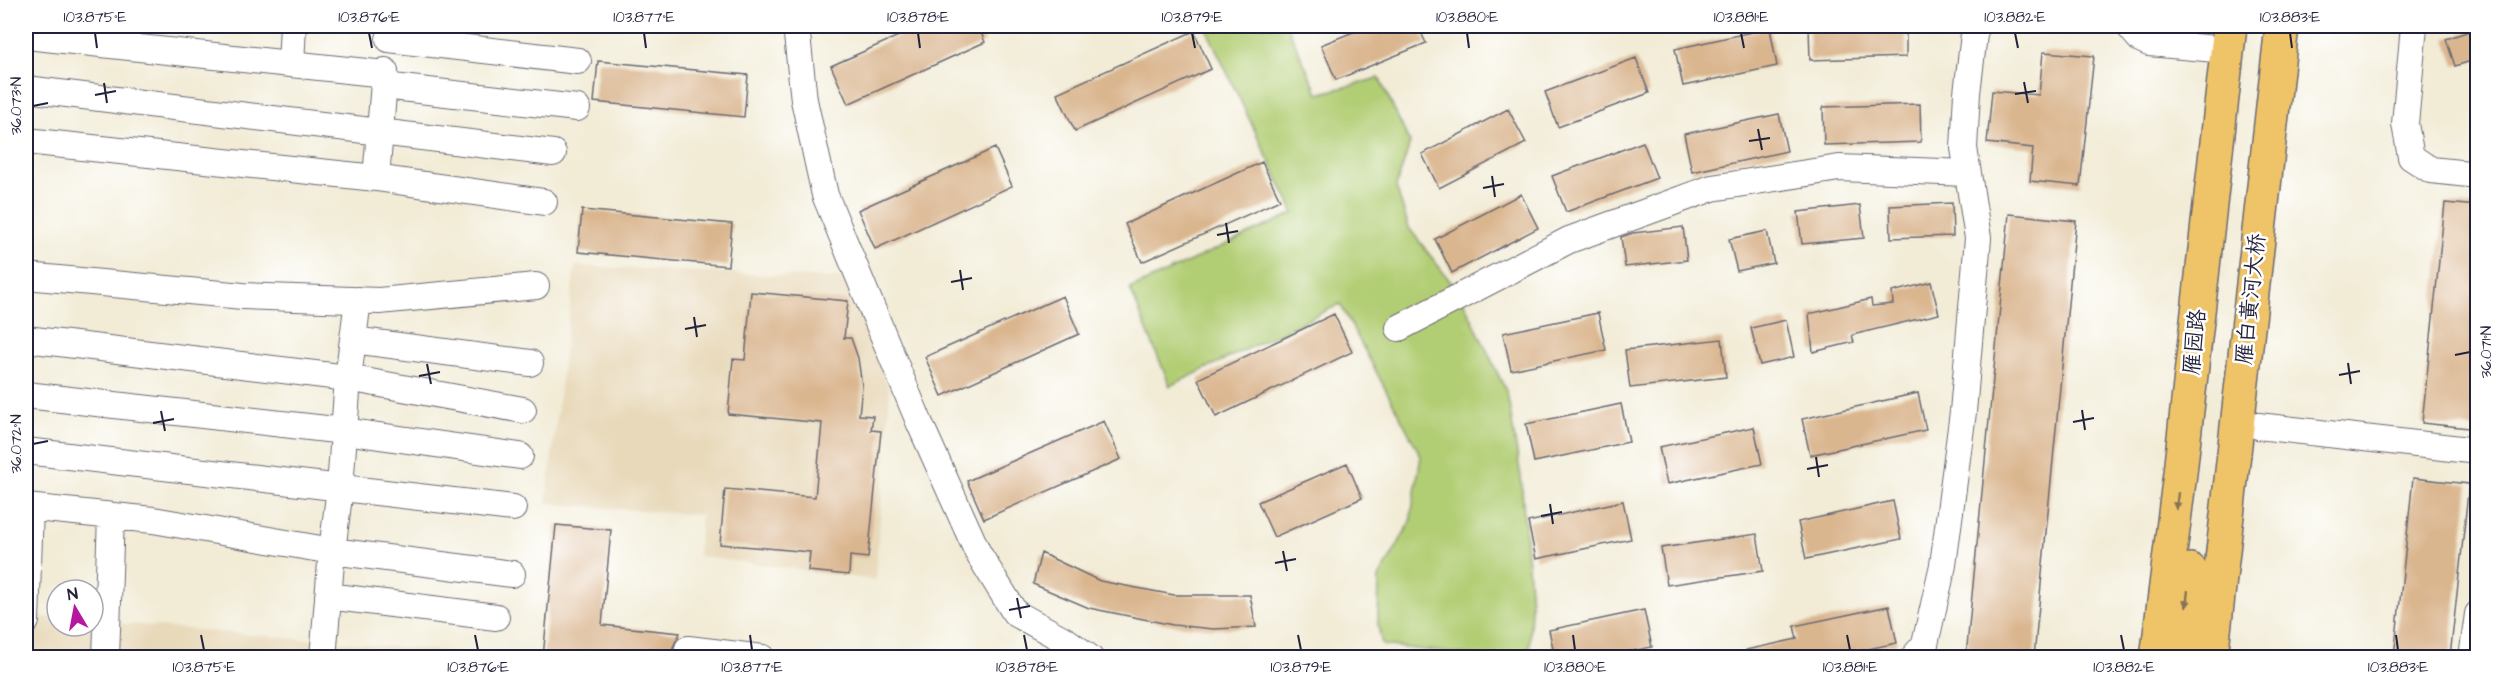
<svg xmlns="http://www.w3.org/2000/svg" width="2503" height="683" font-family="'Architects Daughter','LXGW WenKai TC',sans-serif">
	<style>
		.built { fill: #e8d9ba }
		.green { fill: #b2ce74; stroke: #6a7858; stroke-width: 1.5 }
		.building { fill: #dab68f }
		.lines { fill: none; stroke-linecap: round; stroke-linejoin: round }
		.minor-casing { stroke: #6b6972; stroke-width: 28 }
		.major-casing { stroke: #6b6972; stroke-width: 36 }
		.minor { stroke: #fff; stroke-width: 26 }
		.major { stroke: #efc469; stroke-width: 33 }
		.oneway { fill: #887352 }
		.ticks { fill: none; stroke: #22223b; stroke-width: 2 }
		.labels { text-anchor: middle; dominant-baseline: central; stroke-width: 5; stroke-linejoin: round; paint-order: stroke }
		.street-label { font-size: 22px; fill: #22223b; stroke: #fff }
		.neatline { fill: none; stroke: #22223b; stroke-width: 2 }
		.ticks-label { font-size: 15px; text-anchor: middle; fill: #22223b }
	</style>
	<rect width="100%" height="100%" fill="#fff"/>
	<filter id="ink" filterUnits="userSpaceOnUse"><feTurbulence type="fractalNoise" baseFrequency=".0167" numOctaves="2"/><feDisplacementMap in="SourceGraphic" scale="12" xChannelSelector="R" yChannelSelector="G"/><feConvolveMatrix kernelMatrix="1 2 1 2 8 2 1 2 1" color-interpolation-filters="sRGB"/></filter>
	<filter id="wash" filterUnits="userSpaceOnUse"><feTurbulence type="fractalNoise" baseFrequency=".008" numOctaves="4" result="noise"/><feDisplacementMap in="SourceGraphic" scale="24" xChannelSelector="R" yChannelSelector="G"/><feGaussianBlur stdDeviation="1.35" result="paint"/><feColorMatrix in="noise" values="0 0 0 0 0 0 0 0 0 0 0 0 0 0 0 0 0 1.4 0 .05"/><feComposite in="paint" operator="in"/></filter>
	<g filter="url(#wash)">
		<rect width="100%" height="100%" fill="#f2ecd7"/>
		<!-- built -->
		<path class="built" d="M 575,266 L 853,279 L 890,392 L 875,580 L 698,556 L 701,515 L 546,503 Z
			M 26,615 L 57,618 L 57,626 L 93,626 L 93,621 L 510,657 L 26,657 Z"/>
		<!-- green -->
		<path class="green" d="M 1205,26 L 1287,26 L 1318,94 L 1379,78 L 1410,143 L 1396,187 L 1409,228 L 1460,294 L 1507,393 L 1521,477 L 1531,605 L 1529,657 L 1485,657 L 1382,645 L 1378,625 L 1379,578 L 1410,523 L 1421,456 L 1340,304 L 1170,386 L 1130,289 L 1294,213 Z"/>
		<g id="blocks">
			<!-- building -->
			<path class="building" d="M 921,26 L 978,26 L 985,42 L 848,104 L 831,66 Z
				M 1368,26 L 1418,26 L 1426,43 L 1336,80 L 1321,45 Z
				M 1809,26 L 1906,26 L 1906,57 L 1810,60 Z
				M 1770,28 L 1777,66 L 1683,86 L 1675,49 Z
				M 2478,28 L 2478,59 L 2455,66 L 2446,39 Z
				M 1194,31 L 1211,69 L 1075,131 L 1057,93 Z
				M 2043,52 L 2094,56 L 2080,186 L 2030,181 L 2033,148 L 1987,143 L 1992,91 L 2039,95 Z
				M 1636,58 L 1649,93 L 1558,127 L 1545,92 Z
				M 598,61 L 748,75 L 744,117 L 594,102 Z
				M 1920,104 L 1921,142 L 1824,145 L 1823,107 Z
				M 1508,109 L 1526,143 L 1439,188 L 1422,154 Z
				M 1779,114 L 1787,151 L 1692,172 L 1684,134 Z
				M 1643,142 L 1657,178 L 1566,212 L 1552,176 Z
				M 995,148 L 1012,186 L 875,249 L 858,210 Z
				M 1262,162 L 1280,200 L 1142,262 L 1125,224 Z
				M 1521,194 L 1538,228 L 1452,273 L 1435,239 Z
				M 1952,203 L 1953,236 L 1891,238 L 1890,206 Z
				M 2445,203 L 2478,206 L 2478,429 L 2422,423 Z
				M 1860,205 L 1864,238 L 1802,244 L 1798,212 Z
				M 582,210 L 732,224 L 728,266 L 578,252 Z
				M 2009,214 L 2076,221 L 2034,657 L 1966,657 Z
				M 1683,227 L 1687,260 L 1625,267 L 1621,237 L 1633,233 Z
				M 1767,231 L 1774,263 L 1737,271 L 1729,239 Z
				M 1931,282 L 1939,314 L 1852,335 L 1854,342 L 1813,352 L 1809,314 L 1871,299 L 1872,306 L 1893,304 L 1892,292 Z
				M 751,292 L 848,301 L 844,338 L 851,338 L 858,358 L 862,386 L 859,415 L 873,416 L 871,430 L 881,431 L 868,558 L 850,556 L 849,575 L 808,571 L 810,552 L 720,544 L 725,489 L 815,497 L 822,423 L 728,414 L 733,359 L 745,360 Z
				M 1063,296 L 1079,334 L 942,396 L 925,357 Z
				M 1598,313 L 1606,350 L 1511,370 L 1503,333 Z
				M 1334,314 L 1352,352 L 1216,417 L 1198,379 Z
				M 1786,320 L 1794,357 L 1760,365 L 1751,328 Z
				M 1722,339 L 1726,377 L 1630,388 L 1625,350 Z
				M 1918,393 L 1926,430 L 1810,455 L 1802,419 Z
				M 1621,404 L 1629,442 L 1534,462 L 1526,424 Z
				M 1104,421 L 1121,459 L 984,519 L 967,481 Z
				M 1754,427 L 1762,464 L 1667,484 L 1659,447 Z
				M 1347,463 L 1362,498 L 1274,537 L 1258,502 Z
				M 2413,478 L 2469,484 L 2450,657 L 2394,657 Z
				M 1623,501 L 1631,539 L 1536,559 L 1528,522 Z
				M 1893,501 L 1901,539 L 1806,559 L 1798,522 Z
				M 556,525 L 611,530 L 602,625 L 680,633 L 673,647 L 672,657 L 543,657 Z
				M 1757,534 L 1763,571 L 1667,585 L 1661,548 Z
				M 1041,553 L 1100,581 L 1174,595 L 1250,595 L 1256,627 L 1214,629 L 1173,625 L 1089,608 L 1033,584 Z
				M 1889,606 L 1897,643 L 1830,657 L 1747,657 L 1746,650 L 1797,639 L 1794,626 Z
				M 1644,610 L 1652,647 L 1602,657 L 1555,657 L 1549,630 Z"/>
		</g>
	</g>
	<g filter="url(#ink)">
		<use href="#blocks" fill-opacity="0" stroke="#6b6972" stroke-width="1.5"/>
		<g class="lines">
			<!-- minor casing -->
			<g class="minor-casing">
				<path id="minor" d="M 796,26 L 804,100 L 825,195 L 920,424 L 978,553 L 1015,613 L 1068,642 L 1090,658
					M 2129,26 L 2140,39 L 2149,43 L 2227,50
					M 2414,26 L 2405,124 L 2411,157 L 2431,170 L 2478,175
					M 26,36 L 385,74
					M 389,39 L 578,61
					M 291,64 L 293,26
					M 384,86 L 577,108
					M 26,89 L 553,153
					M 26,141 L 376,178 L 544,202
					M 376,178 L 385,71
					M 26,276 L 243,296 L 379,301 L 536,286
					M 1399,328 L 1569,240 L 1712,188 L 1839,168 L 1967,173
					M 26,339 L 348,378 L 523,410
					M 353,340 L 530,363
					M 26,395 L 344,431 L 520,456
					M 2258,426 L 2478,451
					M 26,451 L 513,508
					M 26,507 L 153,520 L 332,551 L 512,574
					M 328,596 L 496,617
					M 26,621 L 30,508
					M 106,658 L 111,516
					M 323,658 L 332,551 L 340,488 L 348,378 L 358,300
					M 687,658 L 688,649 L 763,658
					M 1913,658 L 1925,644 L 1943,565 L 1963,412 L 1978,238 L 1964,148 L 1967,93 L 1975,26
					M 2472,658 L 2478,614"/>
			</g>
			<!-- major casing -->
			<g class="major-casing">
				<path id="major" d="M 2157,658 L 2180,473 L 2230,26
					M 2181,658 L 2190,570
					M 2211,658 L 2282,26"/>
			</g>
			<!-- minor -->
			<use href="#minor" class="minor"/>
			<!-- major -->
			<use href="#major" class="major"/>
		</g>
		<!-- one-way arrows -->
		<defs><path id="oneway-solid" d="M-6-.8H1V-3.2L6.5 0L1 3.2V.8H-6Z" transform="scale(1.5)"/></defs>
		<g class="oneway">
			<use href="#oneway-solid" transform="translate(2177 501) rotate(97)"/>
			<use href="#oneway-solid" transform="translate(2187 599) rotate(96)"/>
		</g>
	</g>
	<!-- ticks -->
	<path class="ticks" d="M 95,33 L 97,48M 369,33 L 372,48M 644,33 L 646,48M 918,33 L 920,48M 1192,33 L 1195,48M 1467,33 L 1469,48M 1741,33 L 1744,48M 2015,33 L 2018,48M 2290,33 L 2292,48M 2024,82 L 2028,103M 104,83 L 107,103M 2015,94 L 2036,91M 95,95 L 116,91M 33,106 L 48,103M 1758,129 L 1762,150M 1749,141 L 1770,138M 1492,176 L 1495,197M 1483,188 L 1504,184M 1226,223 L 1229,243M 1217,235 L 1238,231M 960,270 L 963,290M 951,282 L 972,278M 694,317 L 697,337M 685,329 L 706,325M 2455,355 L 2470,352M 2348,363 L 2351,384M 427,364 L 431,384M 2339,375 L 2360,371M 419,376 L 440,372M 2082,410 L 2085,430M 161,411 L 165,431M 2073,422 L 2094,418M 153,423 L 174,419M 33,444 L 48,441M 1816,457 L 1819,477M 1807,469 L 1828,465M 1550,504 L 1553,524M 1541,516 L 1562,512M 1283,551 L 1287,571M 1275,563 L 1296,559M 1017,598 L 1021,618M 1009,610 L 1030,606M 201,635 L 204,650M 475,635 L 478,650M 750,635 L 752,650M 1024,635 L 1027,650M 1298,635 L 1301,650M 1573,635 L 1575,650M 1847,635 L 1850,650M 2121,635 L 2124,650M 2396,635 L 2398,650"/>
	<g class="labels">
		<!-- street labels -->
		<g class="street-label">
			<text transform="translate(2251 299) rotate(-84)">雁白黄河大桥</text>
			<text transform="translate(2195 342) rotate(-84)">雁园路</text>
		</g>
	</g>
	<!-- margin -->
	<rect width="2503" height="683" fill="none" stroke="#fff" stroke-width="66"/>
	<!-- north arrow -->
	<g transform="translate(75 608) rotate(350)"><circle r="28" fill="#ffffff" stroke="#a7a7b1" stroke-width="1.5"/>
	<path d="M0-4.5L10 22L0 15L-10 22Z" fill="#b5179e"/>
	<text y="-9" font-size="16" font-weight="bold" text-anchor="middle" fill="#22223b">N</text>
	</g>
	<rect x="33" y="33" width="2437" height="617" class="neatline"/>
	<g class="ticks-label">
		<text x="95" y="22">103.875°E</text>
		<text x="369" y="22">103.876°E</text>
		<text x="644" y="22">103.877°E</text>
		<text x="918" y="22">103.878°E</text>
		<text x="1192" y="22">103.879°E</text>
		<text x="1467" y="22">103.880°E</text>
		<text x="1741" y="22">103.881°E</text>
		<text x="2015" y="22">103.882°E</text>
		<text x="2290" y="22">103.883°E</text>
		<text transform="translate(16 106) rotate(-90)" y="5">36.073°N</text>
		<text transform="translate(2486 352) rotate(-90)" y="5">36.071°N</text>
		<text transform="translate(16 444) rotate(-90)" y="5">36.072°N</text>
		<text x="204" y="672">103.875°E</text>
		<text x="478" y="672">103.876°E</text>
		<text x="752" y="672">103.877°E</text>
		<text x="1027" y="672">103.878°E</text>
		<text x="1301" y="672">103.879°E</text>
		<text x="1575" y="672">103.880°E</text>
		<text x="1850" y="672">103.881°E</text>
		<text x="2124" y="672">103.882°E</text>
		<text x="2398" y="672">103.883°E</text>
	</g>
</svg>
